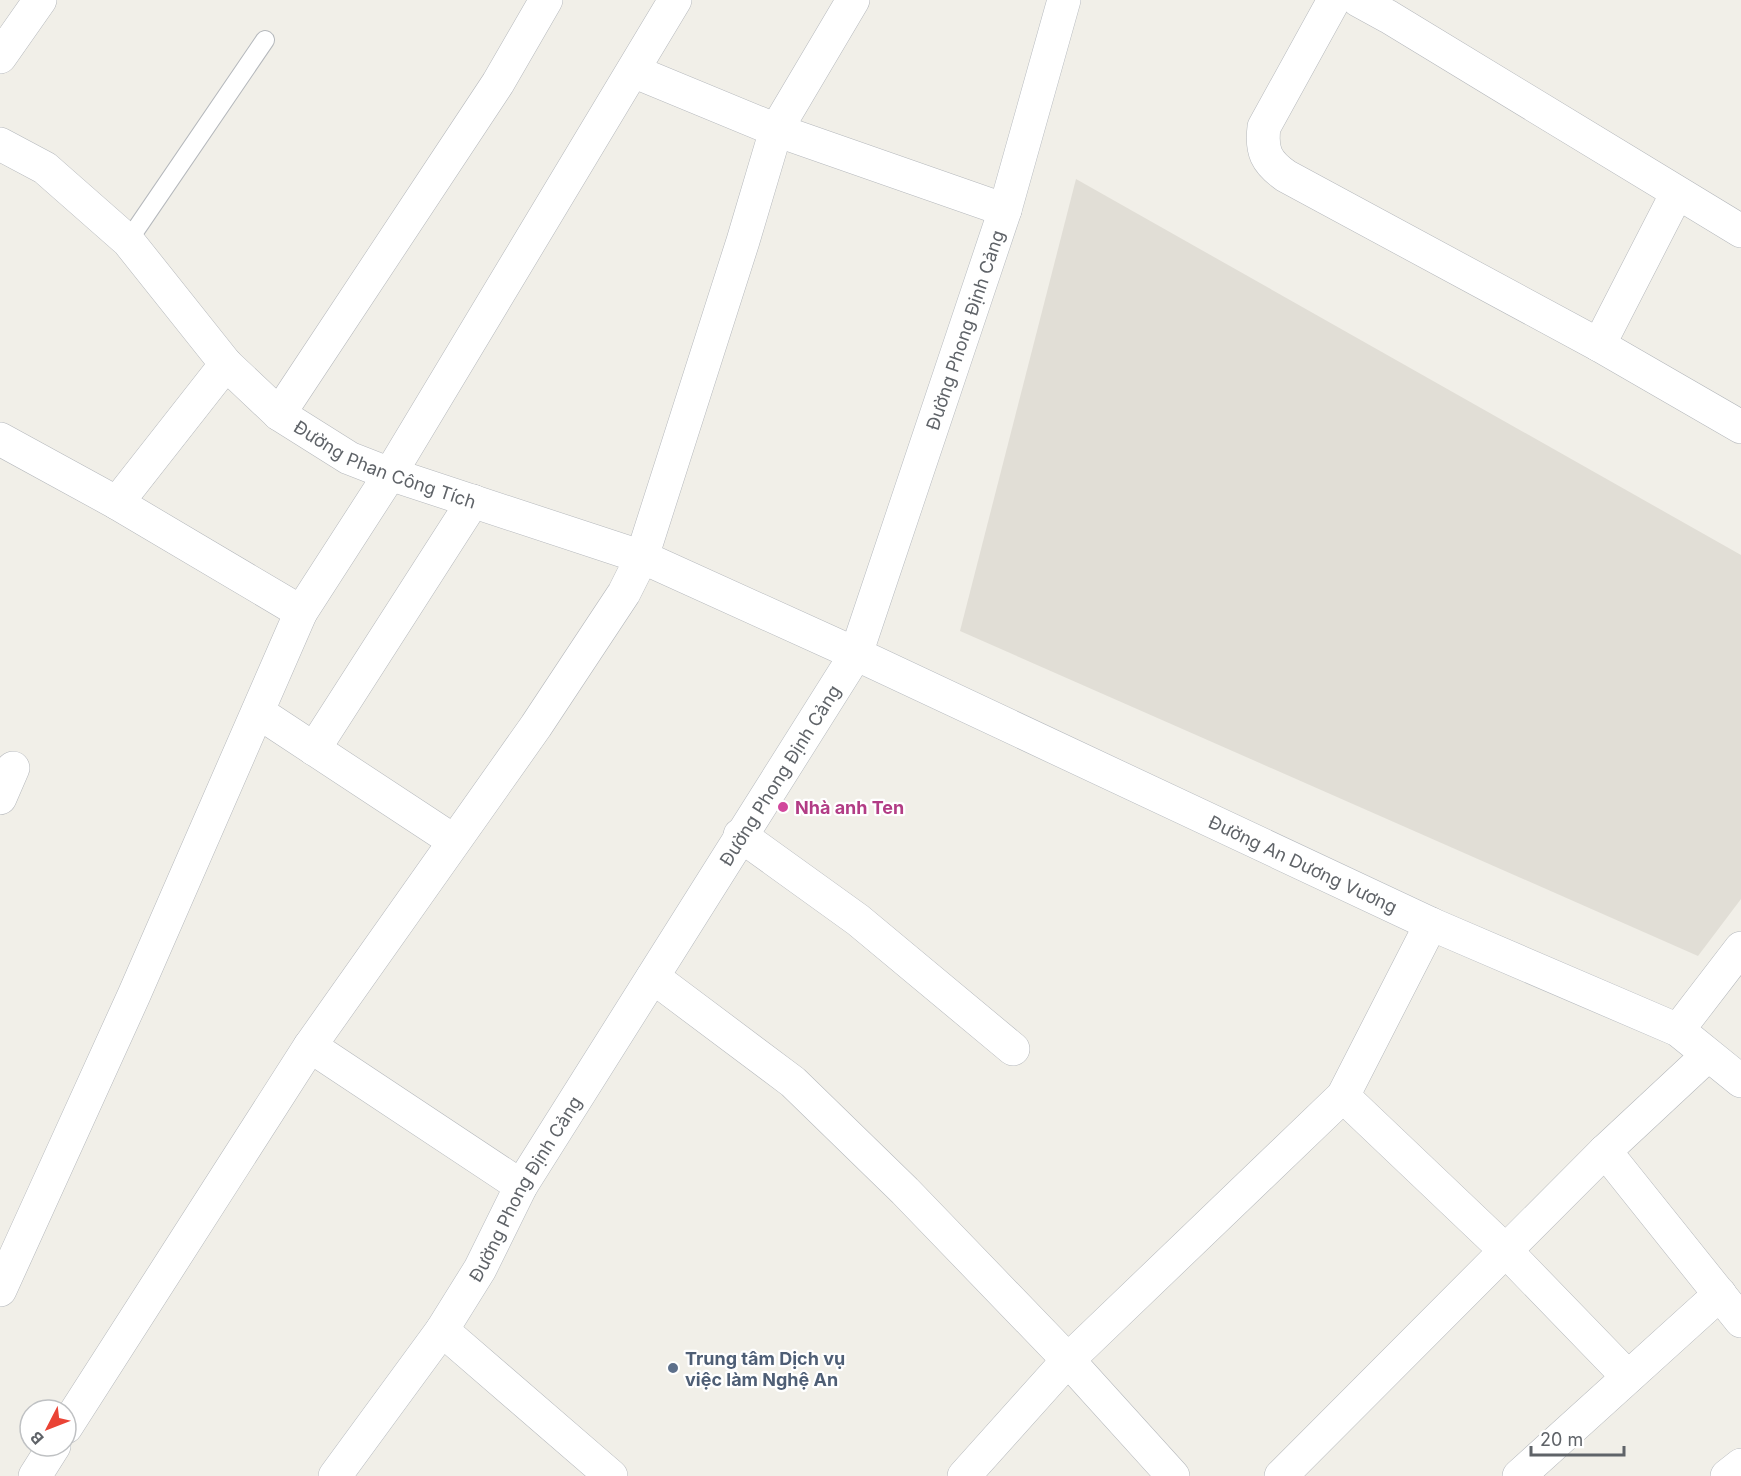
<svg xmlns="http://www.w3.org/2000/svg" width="1741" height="1476" font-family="Inter,sans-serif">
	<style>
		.education { fill: #e1ded6 }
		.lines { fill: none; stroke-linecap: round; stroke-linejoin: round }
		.lane-casing { stroke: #b5b8bc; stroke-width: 20 }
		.street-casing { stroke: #b5b8bc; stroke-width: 34 }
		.secondary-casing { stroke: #b6babf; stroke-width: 34 }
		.lane { stroke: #fff; stroke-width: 18 }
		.street { stroke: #fff; stroke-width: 33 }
		.secondary { stroke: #fff; stroke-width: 33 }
		.hotel-dot { fill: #d1479c; stroke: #fff; stroke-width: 2 }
		.service-dot { fill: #5c6f8a; stroke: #fff; stroke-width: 2 }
		.labels { text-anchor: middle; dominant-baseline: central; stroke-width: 4.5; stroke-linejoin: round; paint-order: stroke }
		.street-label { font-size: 18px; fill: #5f6368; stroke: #fff }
		.hotel-label { font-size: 18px; font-weight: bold; fill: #b23c85; stroke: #fff; text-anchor: start }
		.service-label { font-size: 18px; font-weight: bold; fill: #4e5e75; stroke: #fff; text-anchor: start }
	</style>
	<rect width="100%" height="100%" fill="#f1efe8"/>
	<!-- education -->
	<path class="education" d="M 1076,179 L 1741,555 L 1741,899 L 1698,956 L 960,631 Z"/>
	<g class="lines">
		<!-- lane casing -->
		<g class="lane-casing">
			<path id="lane" d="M 128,241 L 265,40"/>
		</g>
		<!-- street casing -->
		<g class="street-casing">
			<g id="street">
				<path d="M 1334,0 L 1264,127 C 1261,151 1266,162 1286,176 L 1599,345 L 1741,427"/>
				<path d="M 1358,0 L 1389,17 L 1741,231"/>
				<path d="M 0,57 L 40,0"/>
				<path d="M 633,71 L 776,130 L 1005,210"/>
				<path id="s1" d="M 0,144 L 45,168 L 128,241 L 226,364 L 279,414 L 349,458 L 390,474 L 642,557 L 856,654"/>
				<path d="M 1599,345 L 1677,193"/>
				<path d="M 279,414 L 498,83 L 546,0"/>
				<path d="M 0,439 L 117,503 L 301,612"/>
				<path d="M 117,503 L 226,364"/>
				<path d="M 258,712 L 454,841"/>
				<path d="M 314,749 L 473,501"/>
				<path d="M 0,798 L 13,768"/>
				<path d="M 740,835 L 858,920 L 1013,1049"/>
				<path d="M 653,977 L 793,1082 L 905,1191 L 1068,1360 L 1173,1476"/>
				<path d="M 1678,1030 L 1741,948"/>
				<path d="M 310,1046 L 521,1186"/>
				<path d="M 1343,1096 L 1506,1251 L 1628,1377"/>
				<path d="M 1605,1151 L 1741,1321"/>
				<path d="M 0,1290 L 134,995 L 301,612 L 390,474 L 675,0"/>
				<path d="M 442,1330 L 611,1476"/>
				<path d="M 66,1427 L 310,1046 L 536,726 L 624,593 L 642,557 L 743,241 L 776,130 L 853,0"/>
				<path d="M 35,1476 L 54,1446"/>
				<path d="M 964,1476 L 1068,1360 L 1343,1096 L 1431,924"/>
				<path d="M 1281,1476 L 1605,1151 L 1708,1055"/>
				<path d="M 1519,1476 L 1720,1294"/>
				<path d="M 1727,1476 L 1741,1465"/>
			</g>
		</g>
		<!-- secondary casing -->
		<g class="secondary-casing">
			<g id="secondary">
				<path id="s2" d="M 856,654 L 1431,924 L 1678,1030 L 1741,1081"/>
				<path id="s3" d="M 335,1476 L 442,1330 L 480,1269 L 521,1186 L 856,654 L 1005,210 L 1064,0"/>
			</g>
		</g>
		<!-- lane -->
		<use href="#lane" class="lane"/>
		<!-- street -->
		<use href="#street" class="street"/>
		<!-- secondary -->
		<use href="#secondary" class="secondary"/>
	</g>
	<!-- markers -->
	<circle class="hotel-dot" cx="783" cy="807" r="6"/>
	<circle class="service-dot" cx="673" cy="1368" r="6"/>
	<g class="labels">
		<!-- street labels -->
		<g class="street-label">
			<text stroke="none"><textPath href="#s3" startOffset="1316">Đường Phong Định Cảng</textPath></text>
			<text stroke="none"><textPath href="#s1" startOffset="510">Đường Phan Công Tích</textPath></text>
			<text stroke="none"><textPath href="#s3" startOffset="831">Đường Phong Định Cảng</textPath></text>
			<text stroke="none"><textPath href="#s2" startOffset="494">Đường An Dương Vương</textPath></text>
			<text stroke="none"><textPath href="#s3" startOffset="345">Đường Phong Định Cảng</textPath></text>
		</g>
		<!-- hotel labels -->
		<g class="hotel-label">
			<text x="795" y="807">Nhà anh Ten</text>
		</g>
		<!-- service labels -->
		<g class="service-label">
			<text x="685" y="1358">Trung tâm Dịch vụ<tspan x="685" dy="21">việc làm Nghệ An</tspan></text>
		</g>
	</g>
	<!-- north arrow -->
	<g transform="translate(48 1428) rotate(228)"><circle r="28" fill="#ffffff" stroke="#bfc1c3" stroke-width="1.5"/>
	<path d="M0-4.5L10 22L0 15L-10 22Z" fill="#ea4335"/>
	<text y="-9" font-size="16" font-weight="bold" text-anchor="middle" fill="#5f6368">B</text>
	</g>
	<!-- scale -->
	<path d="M1531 1446v9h93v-9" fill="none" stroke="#5f6368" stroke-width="3"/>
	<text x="1540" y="1446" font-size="18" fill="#5f6368" stroke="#ffffff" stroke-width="4.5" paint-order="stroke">20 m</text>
</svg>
